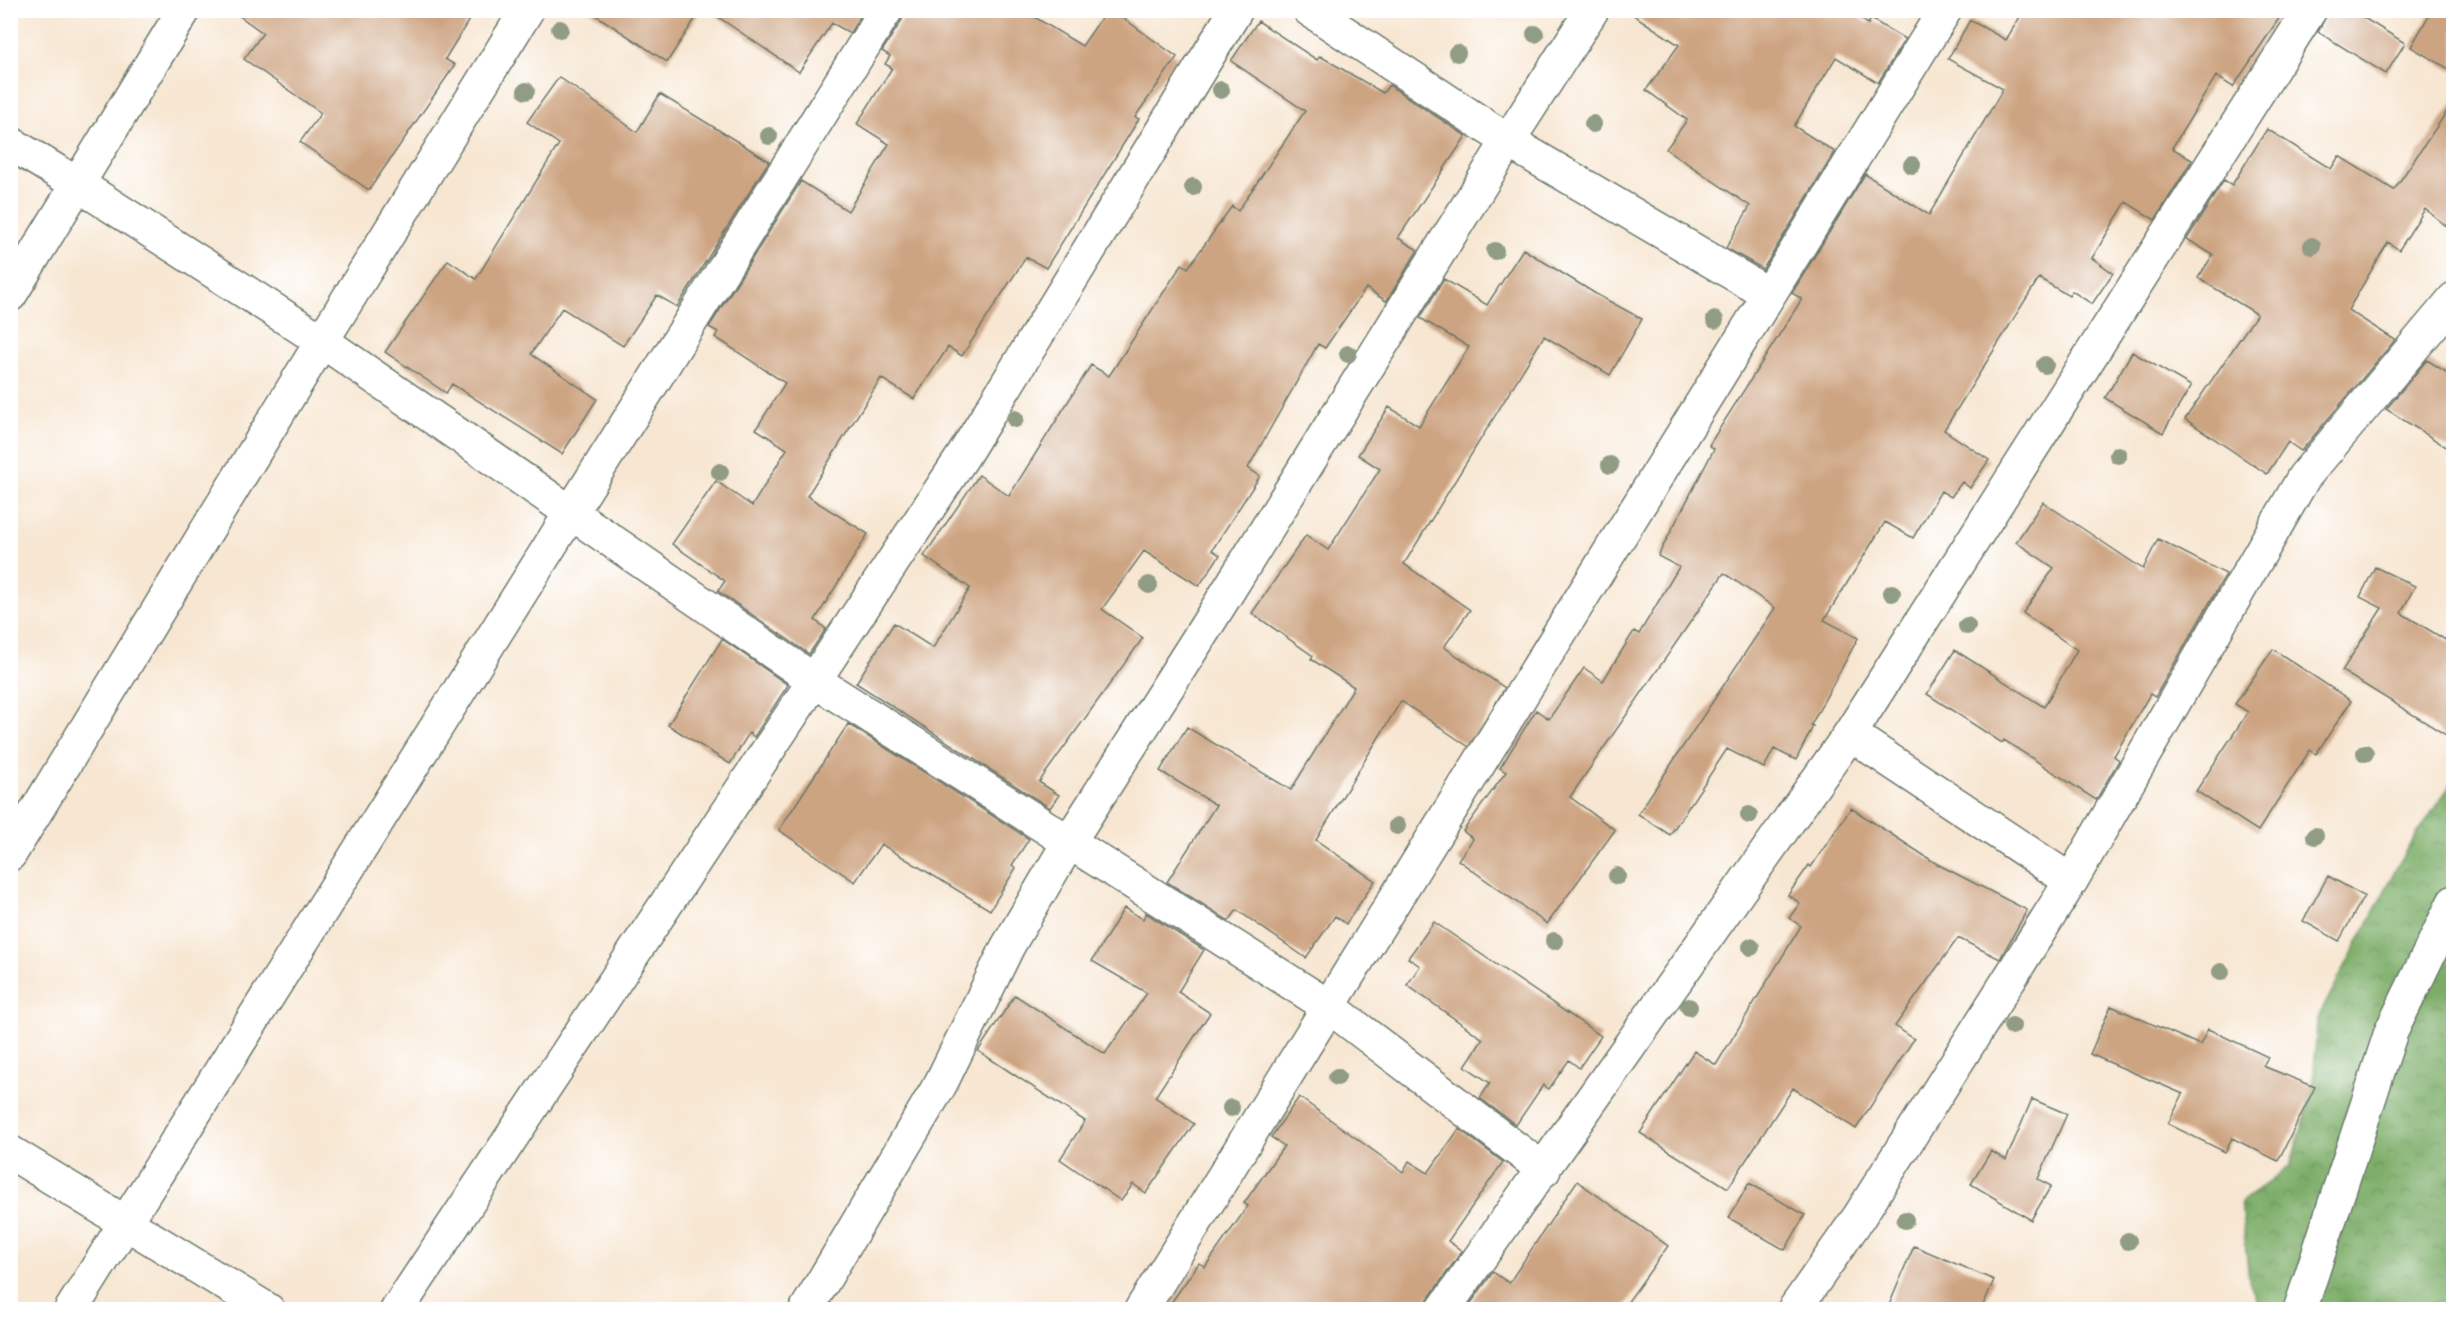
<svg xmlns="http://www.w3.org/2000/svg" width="2464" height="1320" font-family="Itim,sans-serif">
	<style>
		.forest { fill: url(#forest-crowns); stroke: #4e754e; stroke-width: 1.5 }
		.building { fill: #cda482 }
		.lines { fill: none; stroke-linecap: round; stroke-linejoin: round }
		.minor-casing { stroke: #6b786b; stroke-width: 36 }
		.minor { stroke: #fff; stroke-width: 33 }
		.tree { fill: #919c84 }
	</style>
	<defs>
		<pattern id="forest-crowns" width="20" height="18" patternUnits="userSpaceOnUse" patternTransform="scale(1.5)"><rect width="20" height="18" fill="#7cad68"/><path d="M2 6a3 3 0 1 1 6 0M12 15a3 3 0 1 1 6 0" fill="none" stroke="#658e56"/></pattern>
	</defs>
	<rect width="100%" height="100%" fill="#fff"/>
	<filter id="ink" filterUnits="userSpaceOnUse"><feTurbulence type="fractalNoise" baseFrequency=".0167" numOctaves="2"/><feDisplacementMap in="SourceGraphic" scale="12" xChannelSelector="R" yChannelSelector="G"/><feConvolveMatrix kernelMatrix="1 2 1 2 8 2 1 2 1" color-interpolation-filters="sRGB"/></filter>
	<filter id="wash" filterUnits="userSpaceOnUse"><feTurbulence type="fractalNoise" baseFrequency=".008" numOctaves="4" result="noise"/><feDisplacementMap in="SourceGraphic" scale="24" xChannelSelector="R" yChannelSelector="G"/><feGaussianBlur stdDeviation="1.35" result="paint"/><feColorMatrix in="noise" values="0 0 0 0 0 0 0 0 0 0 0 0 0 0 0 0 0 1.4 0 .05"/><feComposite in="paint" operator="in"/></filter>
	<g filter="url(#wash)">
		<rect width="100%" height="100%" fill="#f7e6d1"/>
		<!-- forest -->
		<path class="forest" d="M 2453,781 L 2453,1309 L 2260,1309 L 2249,1280 L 2241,1202 L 2290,1166 L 2313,1092 L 2317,1020 L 2405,852 Z"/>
		<g id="blocks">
			<!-- building -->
			<path class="building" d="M 231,10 L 475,10 L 445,59 L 455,65 L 369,190 L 300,142 L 321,113 L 244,59 L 263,33 Z
				M 588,10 L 701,10 L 667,62 Z
				M 708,10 L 864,10 L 850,33 L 832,23 L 799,72 Z
				M 905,10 L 1023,10 L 1082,46 L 1107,10 L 1112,10 L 1177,57 L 1135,117 L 1139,119 L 1046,268 L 1026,257 L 962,356 L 948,347 L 914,399 L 881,378 L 807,496 L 868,534 L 815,620 L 826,629 L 809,654 L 718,591 L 725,581 L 672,544 L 716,481 L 752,506 L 787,449 L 756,429 L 785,383 L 715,337 L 718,332 L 709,327 L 801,181 L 848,211 L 889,144 L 857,124 L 892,68 L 885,64 L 890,56 L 882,51 L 902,20 Z
				M 1626,10 L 1847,10 L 1868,24 L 1871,19 L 1905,39 L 1878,83 L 1836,57 L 1794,126 L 1835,152 L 1763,269 L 1726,248 L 1750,206 L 1666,149 L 1687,120 L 1646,90 L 1679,45 Z
				M 2024,10 L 2287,10 L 2284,11 L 2233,87 L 2216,76 L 2172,148 L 2192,160 L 2155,220 L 2126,202 L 2092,258 L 2113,273 L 2092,304 L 2072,291 L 2069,296 L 2039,278 L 1944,430 L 1989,460 L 1970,488 L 1962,482 L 1951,497 L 1941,491 L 1913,538 L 1885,522 L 1824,620 L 1858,638 L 1811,725 L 1813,726 L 1796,760 L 1774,749 L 1764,768 L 1727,749 L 1670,835 L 1638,814 L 1775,608 L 1724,573 L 1570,797 L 1615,830 L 1547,924 L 1458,860 L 1473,839 L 1463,831 L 1506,772 L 1500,768 L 1536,710 L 1549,719 L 1584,668 L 1603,681 L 1634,631 L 1639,634 L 1679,567 L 1658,556 L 1714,449 L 1709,445 L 1802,299 L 1792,293 L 1865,174 L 1929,215 L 2003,89 L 1948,59 L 1970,20 L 2006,40 Z
				M 2329,10 L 2351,10 L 2405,43 L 2386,74 L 2318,32 Z
				M 2432,10 L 2454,10 L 2454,72 L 2411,47 Z
				M 1258,21 L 1317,60 L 1320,56 L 1383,93 L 1389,85 L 1466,136 L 1398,238 L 1418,250 L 1388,299 L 1386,301 L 1366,288 L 1325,348 L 1318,344 L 1248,468 L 1260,476 L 1212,550 L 1220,555 L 1199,586 L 1144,551 L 1102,609 L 1143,638 L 1039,782 L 1059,795 L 1050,808 L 856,683 L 894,623 L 933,648 L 970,588 L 924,556 L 979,475 L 1009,496 L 1091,365 L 1109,376 L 1182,264 L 1188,268 L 1232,206 L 1238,211 L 1305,111 L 1231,61 Z
				M 559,77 L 637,132 L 660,94 L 769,161 L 677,307 L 657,295 L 623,346 L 562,308 L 531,354 L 597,399 L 562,454 L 452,384 L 446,393 L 385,352 L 448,260 L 476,279 L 559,144 L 527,122 Z
				M 2454,101 L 2454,232 L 2425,209 L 2399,250 L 2388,242 L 2348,310 L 2395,340 L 2301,451 L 2288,442 L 2267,474 L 2185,419 L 2257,314 L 2198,278 L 2213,255 L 2187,239 L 2224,180 L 2232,185 L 2267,129 L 2331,169 L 2339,156 L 2394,190 Z
				M 1523,249 L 1596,294 L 1642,319 L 1610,375 L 1544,336 L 1404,564 L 1470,610 L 1444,647 L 1505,688 L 1469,747 L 1401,701 L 1316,840 L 1375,881 L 1346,924 L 1335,916 L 1306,958 L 1237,910 L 1229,921 L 1167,882 L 1216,805 L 1160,771 L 1187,727 L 1291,790 L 1354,687 L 1311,659 L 1313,656 L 1252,613 L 1306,535 L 1328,550 L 1380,469 L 1358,455 L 1389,407 L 1419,426 L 1469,347 L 1420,318 L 1444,279 L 1487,305 Z
				M 2132,352 L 2191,386 L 2163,433 L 2105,398 Z
				M 2427,360 L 2454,377 L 2454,452 L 2386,409 Z
				M 2043,502 L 2143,569 L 2158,539 L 2226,574 L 2155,697 L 2150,694 L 2114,756 L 2119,760 L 2096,800 L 2004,740 L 2002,743 L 1927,694 L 1955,650 L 2044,707 L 2077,650 L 2023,613 L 2054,568 L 2016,542 Z
				M 2375,567 L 2415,586 L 2401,613 L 2454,645 L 2454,740 L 2342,671 L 2382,608 L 2360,597 Z
				M 722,639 L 788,685 L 754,737 L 749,733 L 730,764 L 668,725 Z
				M 2273,649 L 2351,701 L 2316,754 L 2310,750 L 2258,831 L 2196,791 L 2248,712 L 2235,704 Z
				M 848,724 L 1029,839 L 1012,865 L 1016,868 L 990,910 L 881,844 L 855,882 L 779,830 Z
				M 1851,808 L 1937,864 L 2027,910 L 2000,959 L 1958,938 L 1895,1026 L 1914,1039 L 1856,1129 L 1793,1088 L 1728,1188 L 1640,1133 L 1694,1051 L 1716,1065 L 1801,926 L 1789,918 L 1800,903 L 1788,895 L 1809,865 L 1811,867 Z
				M 2328,876 L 2364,896 L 2339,941 L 2303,921 Z
				M 1124,908 L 1143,919 L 1146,913 L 1204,950 L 1178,992 L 1210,1013 L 1155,1097 L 1194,1124 L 1146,1193 L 1133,1184 L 1121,1201 L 1060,1159 L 1085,1121 L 978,1051 L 1015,995 L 1105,1054 L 1147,993 L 1092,961 Z
				M 1434,922 L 1601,1036 L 1579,1068 L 1569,1060 L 1549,1089 L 1543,1085 L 1516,1125 L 1480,1098 L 1490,1083 L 1465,1066 L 1483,1039 L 1407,985 L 1420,966 L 1408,958 Z
				M 2111,1006 L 2200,1045 L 2208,1029 L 2268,1057 L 2263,1066 L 2315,1087 L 2278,1161 L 2232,1138 L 2225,1152 L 2168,1124 L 2183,1094 L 2090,1054 Z
				M 1299,1097 L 1403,1172 L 1409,1161 L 1428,1173 L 1459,1129 L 1503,1162 L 1448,1241 L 1462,1251 L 1428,1299 L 1424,1310 L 1166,1310 L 1199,1263 L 1205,1267 L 1248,1206 L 1244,1203 L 1284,1146 L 1271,1137 Z
				M 2032,1099 L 2067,1114 L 2038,1179 L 2051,1186 L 2031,1220 L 1971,1184 L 1991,1151 L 2006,1160 Z
				M 1577,1181 L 1668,1246 L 1622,1310 L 1466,1310 L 1493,1272 L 1509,1283 Z
				M 1749,1183 L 1805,1215 L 1785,1250 L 1729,1218 Z
				M 1914,1246 L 1994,1280 L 1981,1310 L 1887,1310 Z"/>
		</g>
	</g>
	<g filter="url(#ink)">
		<use href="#blocks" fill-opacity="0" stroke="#6b786b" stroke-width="1.5"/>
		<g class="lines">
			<!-- minor casing -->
			<g class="minor-casing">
				<path id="minor" d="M 1310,10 L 1508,141 L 1768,294
					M 10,143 L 79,185 L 322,341 L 815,681 L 1331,1008 L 1544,1170
					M 10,295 L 184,10
					M 1850,734 L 2071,881
					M 10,854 L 322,341 L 527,10
					M 10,1152 L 268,1310
					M 71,1310 L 886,10
					M 397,1310 L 963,456 L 1236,10
					M 806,1310 L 941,1083 L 1008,946 L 1069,842 L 1207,625 L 1508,141 L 1592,10
					M 1141,1310 C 1412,879 1676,443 1945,10
					M 1443,1310 L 1850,734 L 2310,10
					M 1794,1310 L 1859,1217 L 2071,881 L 2304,477 L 2454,299
					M 2300,1310 L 2391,1032 L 2454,902"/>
			</g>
			<!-- minor -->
			<use href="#minor" class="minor"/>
		</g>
		<!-- trees -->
		<g class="tree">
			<circle cx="560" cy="29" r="9"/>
			<circle cx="1535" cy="34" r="9"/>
			<circle cx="1457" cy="53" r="9"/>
			<circle cx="1221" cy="90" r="9"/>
			<circle cx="526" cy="91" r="9"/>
			<circle cx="1593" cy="124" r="9"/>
			<circle cx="769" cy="136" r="9"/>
			<circle cx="1912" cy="165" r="9"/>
			<circle cx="1193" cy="187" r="9"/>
			<circle cx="2312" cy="246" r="9"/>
			<circle cx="1495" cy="251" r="9"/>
			<circle cx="1715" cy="320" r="9"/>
			<circle cx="1348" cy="354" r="9"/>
			<circle cx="2045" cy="365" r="9"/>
			<circle cx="1015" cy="419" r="9"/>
			<circle cx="2118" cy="455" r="9"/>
			<circle cx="1610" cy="465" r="9"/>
			<circle cx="720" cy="472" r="9"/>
			<circle cx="1149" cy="585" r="9"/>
			<circle cx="1892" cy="593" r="9"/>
			<circle cx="1967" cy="626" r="9"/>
			<circle cx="2365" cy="753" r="9"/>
			<circle cx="1749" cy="815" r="9"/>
			<circle cx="1397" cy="826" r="9"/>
			<circle cx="2315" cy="836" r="9"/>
			<circle cx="1617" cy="876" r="9"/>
			<circle cx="1554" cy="941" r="9"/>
			<circle cx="1751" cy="947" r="9"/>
			<circle cx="2221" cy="972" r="9"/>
			<circle cx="1689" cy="1007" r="9"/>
			<circle cx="2012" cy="1026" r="9"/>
			<circle cx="1337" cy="1077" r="9"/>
			<circle cx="1231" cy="1108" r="9"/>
			<circle cx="1905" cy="1220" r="9"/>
			<circle cx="2128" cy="1241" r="9"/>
		</g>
	</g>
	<!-- margin -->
	<rect width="2464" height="1320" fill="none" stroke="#fff" stroke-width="36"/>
</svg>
